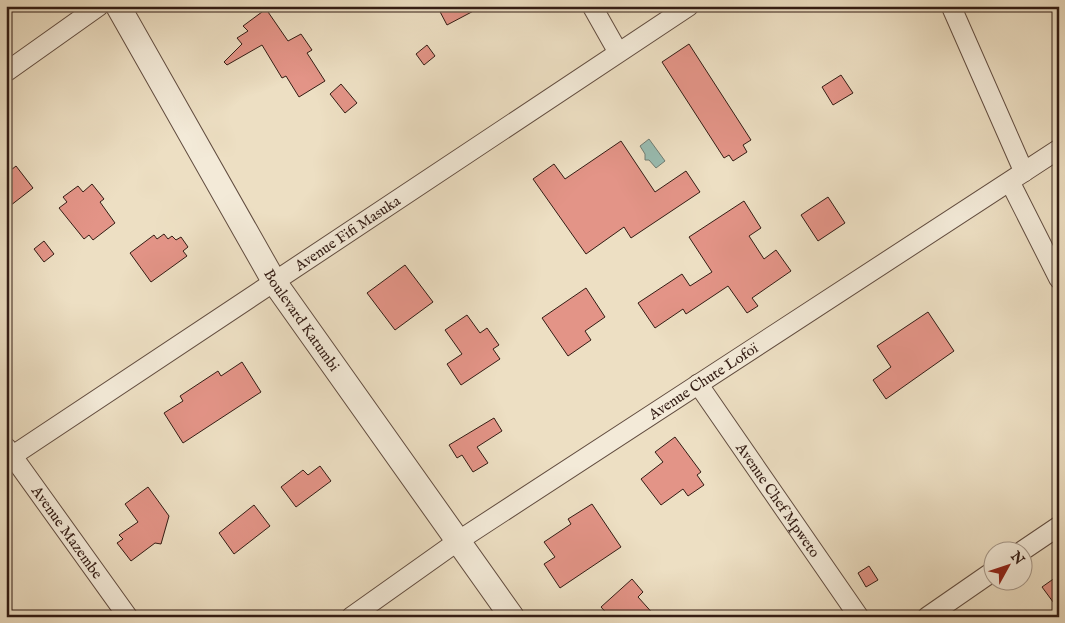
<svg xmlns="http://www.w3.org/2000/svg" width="1065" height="623" font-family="'IM FELL English',serif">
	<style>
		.water { fill: #99bdb2; stroke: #707d73 }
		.building { fill: #e39487; stroke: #331c14 }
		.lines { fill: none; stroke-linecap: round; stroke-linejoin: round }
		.minor-casing { stroke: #624d40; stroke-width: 21 }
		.tertiary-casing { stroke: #624d40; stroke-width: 26 }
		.minor { stroke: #f3ead8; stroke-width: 19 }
		.tertiary { stroke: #f3ead8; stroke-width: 24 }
		.labels { text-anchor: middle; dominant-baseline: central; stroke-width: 4.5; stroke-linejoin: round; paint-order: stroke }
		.street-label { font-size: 15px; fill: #331c14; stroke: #f3ead8 }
	</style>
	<rect width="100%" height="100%" fill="#eddfc3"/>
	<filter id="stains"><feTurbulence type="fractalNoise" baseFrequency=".004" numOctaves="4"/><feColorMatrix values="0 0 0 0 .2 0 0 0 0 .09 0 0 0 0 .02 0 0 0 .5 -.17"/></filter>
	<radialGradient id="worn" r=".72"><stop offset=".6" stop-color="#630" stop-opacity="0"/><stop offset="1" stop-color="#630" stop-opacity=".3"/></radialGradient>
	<!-- water -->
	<path class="water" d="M 649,139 L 665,161 L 656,168 L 649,160 L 645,160 L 645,154 L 640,146 Z"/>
	<!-- building -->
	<path class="building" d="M 437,6 L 483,6 L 447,25 Z
		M 266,9 L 288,41 L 301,34 L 312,50 L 307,53 L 325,81 L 299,97 L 286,76 L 282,78 L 262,45 L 227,65 L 224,62 L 242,44 L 237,38 L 248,31 L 243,26 Z
		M 689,44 L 751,140 L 743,145 L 747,152 L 733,161 L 729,155 L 724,158 L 662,62 Z
		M 427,45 L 435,56 L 424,65 L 416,54 Z
		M 841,75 L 853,93 L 833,105 L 822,87 Z
		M 341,84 L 357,103 L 345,113 L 330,94 Z
		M 621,141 L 655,192 L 686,171 L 700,192 L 631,238 L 624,227 L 586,254 L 533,179 L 554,164 L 565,179 Z
		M 16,166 L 33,188 L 6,209 L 6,174 Z
		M 92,184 L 104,199 L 100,202 L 115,223 L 93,240 L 89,235 L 84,239 L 59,208 L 67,202 L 63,197 L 78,186 L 83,192 Z
		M 828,197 L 845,223 L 818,241 L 801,215 Z
		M 744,201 L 761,228 L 749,236 L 764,259 L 776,250 L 791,271 L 752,298 L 758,306 L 747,313 L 728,286 L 686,314 L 683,309 L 655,328 L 638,303 L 682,274 L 690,286 L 712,272 L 689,237 Z
		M 164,234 L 168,239 L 172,236 L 176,240 L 181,237 L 188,247 L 183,251 L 187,256 L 151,282 L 130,253 L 154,235 L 157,239 Z
		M 44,241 L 54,254 L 44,262 L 34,249 Z
		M 405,265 L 433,302 L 395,330 L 367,293 Z
		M 586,288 L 605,317 L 585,331 L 591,340 L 568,356 L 542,318 Z
		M 928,312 L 954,351 L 886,399 L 873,380 L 891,367 L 877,346 Z
		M 467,315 L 480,333 L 487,328 L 499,345 L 493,349 L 500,359 L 461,385 L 447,364 L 462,354 L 445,330 Z
		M 242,362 L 261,392 L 183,443 L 164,413 L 183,401 L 180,396 L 218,371 L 221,376 Z
		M 494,418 L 502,431 L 477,447 L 488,463 L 473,472 L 462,455 L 457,458 L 449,445 Z
		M 675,437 L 701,472 L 697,475 L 704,485 L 688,496 L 683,489 L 661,505 L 641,479 L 663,462 L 655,452 Z
		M 320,466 L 331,481 L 296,507 L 281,487 L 303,470 L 308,475 Z
		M 148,487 L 169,516 L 161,544 L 155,543 L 131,561 L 117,543 L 123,539 L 119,535 L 138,522 L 125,504 Z
		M 592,504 L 621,547 L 560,588 L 544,564 L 555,557 L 544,542 L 571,524 L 568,519 Z
		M 254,505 L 270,526 L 234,554 L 219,533 Z
		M 869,566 L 878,580 L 866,587 L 858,573 Z
		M 1059,575 L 1059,610 L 1042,587 Z
		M 632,579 L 643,592 L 638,597 L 656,617 L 610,617 L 601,607 Z"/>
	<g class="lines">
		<!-- minor casing -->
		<g class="minor-casing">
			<g id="minor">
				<path d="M 592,6 L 618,52"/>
				<path d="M 951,6 L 1024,172"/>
				<path d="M 6,72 L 99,6"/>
				<path d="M 1010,182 L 1059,279"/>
				<path id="s1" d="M 698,384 L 859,617"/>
				<path id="s2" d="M 6,447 L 128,617"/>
				<path id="s3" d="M 6,460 L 689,6"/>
				<path d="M 1022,551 L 1059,526"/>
				<path id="s4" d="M 351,617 L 458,541 L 1059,149"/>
				<path d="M 927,617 L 992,572"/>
			</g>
		</g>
		<!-- tertiary casing -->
		<g class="tertiary-casing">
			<g id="tertiary">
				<path id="s5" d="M 118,6 L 275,283 L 512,617"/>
			</g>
		</g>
		<!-- minor -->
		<use href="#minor" class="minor"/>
		<!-- tertiary -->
		<use href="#tertiary" class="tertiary"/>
	</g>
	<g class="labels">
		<!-- street labels -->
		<g class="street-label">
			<text stroke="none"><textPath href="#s3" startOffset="410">Avenue Fifi Masuka</textPath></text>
			<text stroke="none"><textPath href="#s5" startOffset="364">Boulevard Katumbi</textPath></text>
			<text stroke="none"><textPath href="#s4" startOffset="424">Avenue Chute Lofoï</textPath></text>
			<text stroke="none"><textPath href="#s1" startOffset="141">Avenue Chef Mpweto</textPath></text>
			<text stroke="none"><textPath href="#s2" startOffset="105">Avenue Mazembe</textPath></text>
		</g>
	</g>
	<!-- margin -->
	<rect width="1065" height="623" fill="none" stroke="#eddfc3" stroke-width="25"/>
	<rect x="8" y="8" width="1050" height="608" fill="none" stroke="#331c14" stroke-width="2.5"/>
	<rect x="12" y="12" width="1040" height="598" fill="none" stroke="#331c14"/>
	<!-- north arrow -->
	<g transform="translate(1008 566) rotate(50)"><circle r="24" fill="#f3ead8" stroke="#a6988a"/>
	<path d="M0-4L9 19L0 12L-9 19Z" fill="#8f2418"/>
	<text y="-8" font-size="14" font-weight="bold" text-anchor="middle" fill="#331c14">N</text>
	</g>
	<rect width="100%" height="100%" filter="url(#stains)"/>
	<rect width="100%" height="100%" fill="url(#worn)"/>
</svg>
